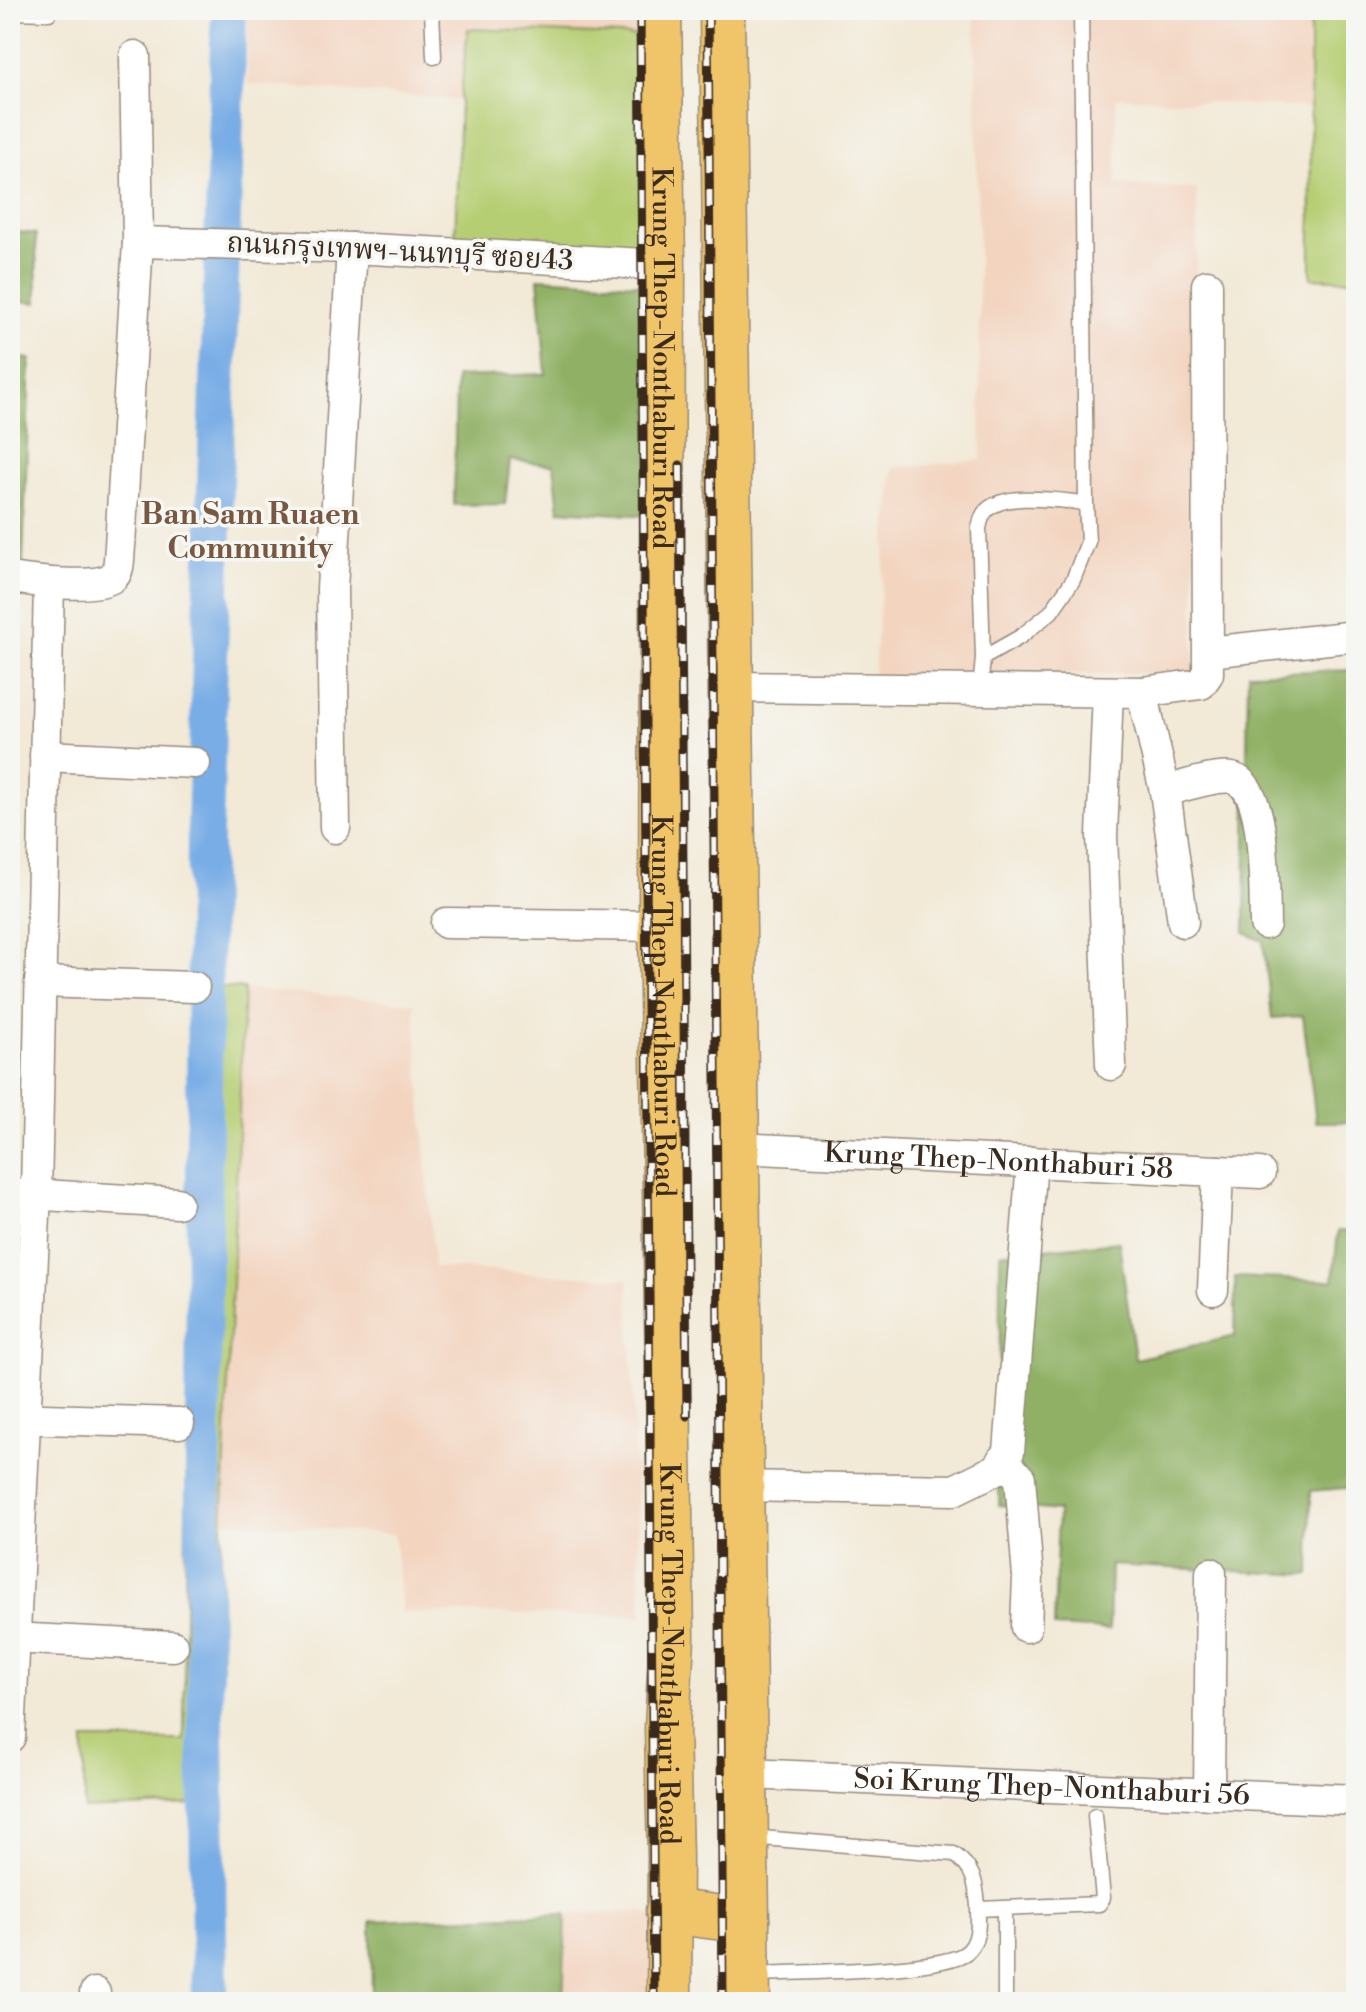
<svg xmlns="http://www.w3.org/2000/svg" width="1366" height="2012" font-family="'Libre Bodoni','Noto Serif Thai',serif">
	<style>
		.built { fill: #f3d4bf }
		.green { fill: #b6ce73; stroke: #787c48; stroke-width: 2 }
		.forest { fill: #90b165; stroke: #666e42; stroke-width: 2 }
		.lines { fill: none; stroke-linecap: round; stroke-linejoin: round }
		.canal { stroke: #79ade6; stroke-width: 36 }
		.lane-casing { stroke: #968a7a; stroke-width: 17 }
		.street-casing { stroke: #968a7a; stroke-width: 33 }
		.primary-casing { stroke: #968a7a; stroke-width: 47 }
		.lane { stroke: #fff; stroke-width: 14 }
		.street { stroke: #fff; stroke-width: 30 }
		.primary { stroke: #f0c469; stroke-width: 44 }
		.rail-casing { stroke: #3b2a1e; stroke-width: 9 }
		.rail { stroke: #f6f6f2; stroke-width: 6; stroke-dasharray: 18; stroke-linecap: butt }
		.labels { text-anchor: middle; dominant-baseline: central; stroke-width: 7; stroke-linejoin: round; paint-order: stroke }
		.street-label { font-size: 28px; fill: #3b2a1e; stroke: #f6f6f2 }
		.neighbourhood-label { font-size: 30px; font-weight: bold; fill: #785840; stroke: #f6f6f2 }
	</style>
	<rect width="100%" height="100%" fill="#f6f6f2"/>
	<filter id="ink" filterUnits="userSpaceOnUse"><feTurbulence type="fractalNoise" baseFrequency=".0125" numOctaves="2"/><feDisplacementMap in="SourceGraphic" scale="16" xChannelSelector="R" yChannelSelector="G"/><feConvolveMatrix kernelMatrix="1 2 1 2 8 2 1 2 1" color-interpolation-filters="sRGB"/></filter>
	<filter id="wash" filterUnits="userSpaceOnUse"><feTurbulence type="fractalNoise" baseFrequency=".006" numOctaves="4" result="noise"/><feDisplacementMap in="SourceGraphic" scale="32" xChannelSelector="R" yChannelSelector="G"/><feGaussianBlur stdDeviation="1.8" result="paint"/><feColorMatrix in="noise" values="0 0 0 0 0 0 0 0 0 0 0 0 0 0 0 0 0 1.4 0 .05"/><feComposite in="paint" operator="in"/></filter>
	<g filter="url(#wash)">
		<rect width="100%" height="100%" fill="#f2e9d6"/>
		<!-- built -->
		<path class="built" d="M 248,10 L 647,10 L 648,36 L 468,29 L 460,100 L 248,84 Z
			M 975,10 L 1310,10 L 1309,108 L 1116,97 L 1117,184 L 1197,189 L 1194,672 L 873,678 L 893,468 L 981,460 Z
			M 244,989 L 414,1003 L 434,1267 L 628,1279 L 642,1616 L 402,1612 L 394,1534 L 223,1521 Z
			M 641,1912 L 660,1918 L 661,2002 L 563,2002 L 566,1914 Z"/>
		<!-- green -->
		<path class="green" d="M 1310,10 L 1356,10 L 1356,280 L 1311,278 Z
			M 468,29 L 648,36 L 648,255 L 455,239 L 460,100 Z
			M 220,987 L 244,989 L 221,1555 L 223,2002 L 196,2002 L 195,1804 L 84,1809 L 84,1740 L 184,1740 L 190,1010 Z"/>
		<!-- forest -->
		<path class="forest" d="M 10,231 L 36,234 L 37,303 L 10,300 Z
			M 538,278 L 653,285 L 648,516 L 559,510 L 554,465 L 510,460 L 505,504 L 454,505 L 456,377 L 546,374 Z
			M 10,357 L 30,359 L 23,563 L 10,562 Z
			M 1356,670 L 1356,1122 L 1316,1122 L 1303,1016 L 1272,1018 L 1263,941 L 1245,933 L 1248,673 Z
			M 1338,1231 L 1356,1232 L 1356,1487 L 1311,1491 L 1310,1575 L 1111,1565 L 1109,1630 L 1054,1627 L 1058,1511 L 999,1505 L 1000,1253 L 1119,1242 L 1135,1359 L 1235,1336 L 1235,1277 L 1333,1281 Z
			M 566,1914 L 563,2002 L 372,2002 L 371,1921 Z"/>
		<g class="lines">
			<!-- canal -->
			<path class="canal" d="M 210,2002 L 203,1541 L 205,829 L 229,10"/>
		</g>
	</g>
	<g filter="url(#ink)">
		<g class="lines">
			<!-- lane casing -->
			<g class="lane-casing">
				<path id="lane" d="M 432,10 L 434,57
					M 1081,10 L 1086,503
					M 10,12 L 49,13
					M 980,690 L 983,658 L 979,528 C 981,521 981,516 986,511 C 1005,491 1060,501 1086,503 L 1088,542 L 1073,580 L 1051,612 L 1020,637 L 983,658
					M 750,1837 L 954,1854 C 974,1869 976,1882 978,1906 C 978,1922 980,1941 967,1952 C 944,1972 791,1972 754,1974
					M 1005,1908 L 1005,2002
					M 978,1909 L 1099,1904 L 1103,1898 L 1095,1816"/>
			</g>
			<!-- street casing -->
			<g class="street-casing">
				<g id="street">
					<path d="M 138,242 L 352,248 L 663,265"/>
					<path d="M 10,578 C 31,581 96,590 113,577 C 120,572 119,554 120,546 L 138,242 L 135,56"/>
					<path d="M 1209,652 L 1356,636"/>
					<path d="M 730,687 L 1142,692 L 1201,684 L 1208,674 L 1207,285"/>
					<path d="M 1108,692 L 1102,835 L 1111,1065"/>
					<path d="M 1142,692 L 1165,791 L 1183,922"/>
					<path d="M 45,756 L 195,763"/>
					<path d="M 1165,791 C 1182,787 1216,775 1232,778 C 1268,786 1264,894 1265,924"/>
					<path d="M 335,828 L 332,589 L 352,248"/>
					<path d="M 446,923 L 661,926"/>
					<path d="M 40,982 L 194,987"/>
					<path id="s1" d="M 737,1148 L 1260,1173"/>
					<path d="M 10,1193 L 177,1203"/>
					<path d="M 1213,1290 L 1218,1171"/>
					<path d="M 10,1418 L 179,1423"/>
					<path d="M 1003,1460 L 1020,1478 L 1028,1577 L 1026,1627"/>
					<path d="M 741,1486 L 954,1490 L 997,1469 L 1009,1452 L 1032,1162"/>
					<path d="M 10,1638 L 173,1646"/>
					<path d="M 10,1737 L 36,1194 L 49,583"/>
					<path id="s2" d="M 746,1774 L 1356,1800"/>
					<path d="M 1209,1794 L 1211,1573"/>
					<path d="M 95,2002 L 95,1993"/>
				</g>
			</g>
			<!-- primary casing -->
			<g class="primary-casing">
				<g id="primary">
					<path id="s3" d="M 659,10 L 663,265 L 661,926 L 672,1638 L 667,1728 L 670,1858 L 669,2002"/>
					<path d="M 722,10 L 748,2002"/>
					<path d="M 668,1911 L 747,1921"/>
				</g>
			</g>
			<!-- lane -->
			<use href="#lane" class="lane"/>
			<!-- street -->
			<use href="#street" class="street"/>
			<!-- primary -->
			<use href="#primary" class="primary"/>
			<!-- rail casing -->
			<g class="rail-casing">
				<path id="rail" d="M 640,10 L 654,2002
					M 708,10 L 723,2002
					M 680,465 L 687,1416"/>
			</g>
			<!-- rail -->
			<use href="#rail" class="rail"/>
		</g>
	</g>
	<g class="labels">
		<!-- street labels -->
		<g class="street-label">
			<text transform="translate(400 252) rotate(3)">ถนนกรุงเทพฯ-นนทบุรี ซอย43</text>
			<text stroke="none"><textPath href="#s3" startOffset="348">Krung Thep-Nonthaburi Road</textPath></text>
			<text stroke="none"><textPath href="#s3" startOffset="996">Krung Thep-Nonthaburi Road</textPath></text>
			<text stroke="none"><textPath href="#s1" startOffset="262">Krung Thep-Nonthaburi 58</textPath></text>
			<text stroke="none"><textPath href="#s3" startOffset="1644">Krung Thep-Nonthaburi Road</textPath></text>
			<text stroke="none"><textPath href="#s2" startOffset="306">Soi Krung Thep-Nonthaburi 56</textPath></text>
		</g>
		<!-- neighbourhood labels -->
		<g class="neighbourhood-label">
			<text x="250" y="515">Ban Sam Ruaen<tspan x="250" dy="34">Community</tspan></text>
		</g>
	</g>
	<!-- margin -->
	<rect width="1366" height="2012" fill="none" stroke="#f6f6f2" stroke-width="40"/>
</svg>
